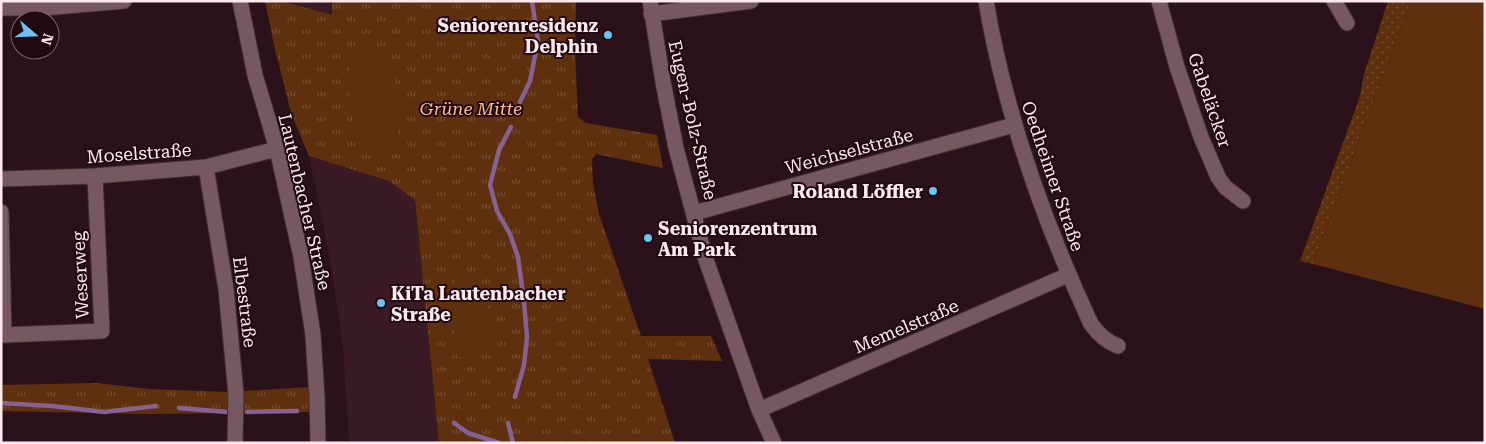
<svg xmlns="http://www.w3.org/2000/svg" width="1486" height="444" font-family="'Roboto Serif',serif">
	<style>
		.built { fill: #3a1a24 }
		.grass { fill: url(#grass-dots) }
		.park { fill: url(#park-tufts) }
		.garden { fill: #5e300e }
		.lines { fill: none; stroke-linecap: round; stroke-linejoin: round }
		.stream { stroke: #866294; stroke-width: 4.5 }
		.street-casing { stroke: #412f34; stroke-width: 17 }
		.street { stroke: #775860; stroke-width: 15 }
		.poi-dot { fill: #6cc3f2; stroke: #210911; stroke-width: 2 }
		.labels { text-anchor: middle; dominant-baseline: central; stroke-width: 4; stroke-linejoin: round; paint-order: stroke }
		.poi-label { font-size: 18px; font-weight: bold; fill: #fce9ee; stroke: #210911; text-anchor: end }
		.street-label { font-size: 18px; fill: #fce9ee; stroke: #210911 }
		.park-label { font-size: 18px; font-style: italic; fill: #fbbc95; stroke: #210911 }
	</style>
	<defs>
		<pattern id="grass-dots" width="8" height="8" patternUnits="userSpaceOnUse" patternTransform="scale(1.25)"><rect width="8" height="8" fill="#5e300e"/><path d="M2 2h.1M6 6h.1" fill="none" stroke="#764e31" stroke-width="1.8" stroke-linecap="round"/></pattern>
		<pattern id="park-tufts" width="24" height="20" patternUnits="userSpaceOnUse" patternTransform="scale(1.25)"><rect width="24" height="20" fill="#5e300e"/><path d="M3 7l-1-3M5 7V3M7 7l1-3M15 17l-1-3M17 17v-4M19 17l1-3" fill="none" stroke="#764e31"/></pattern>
	</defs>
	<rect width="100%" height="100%" fill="#2b121a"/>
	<!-- built -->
	<path class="built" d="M 282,1 L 332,1 L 332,16 L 298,5 Z
		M 309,156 L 389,181 L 415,200 L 439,443 L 349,443 L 343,347 L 330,259 Z"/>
	<!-- grass -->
	<path class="grass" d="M 1388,1 L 1411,1 L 1313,264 L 1300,261 L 1360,96 L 1364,74 Z"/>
	<!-- park -->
	<path class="park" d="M 265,1 L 282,1 L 332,15 L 332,1 L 576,1 L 575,52 L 578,117 L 586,123 L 657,135 L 663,168 L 596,154 L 592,159 L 593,184 L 599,214 L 641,336 L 711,336 L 722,361 L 648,359 L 675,443 L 439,443 L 415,200 L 389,181 L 309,156 L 291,113 L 274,45 Z
		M 97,383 L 149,389 L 229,392 L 310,387 L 311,412 L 149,414 L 1,411 L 1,385 Z"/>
	<!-- garden -->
	<path class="garden" d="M 1411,1 L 1485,1 L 1485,309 L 1313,264 Z
		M 374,48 L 388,54 L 401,107 L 397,139 L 383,153 L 367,155 L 357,152 L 349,78 L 351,59 L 362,49 Z
		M 472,276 L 480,280 L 486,288 L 492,354 L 458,357 L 450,292 C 454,278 459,277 472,276 Z"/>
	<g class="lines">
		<!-- stream -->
		<path class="stream" d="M 520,102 L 530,81 L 538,41 L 532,1
			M 511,127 L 499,150 L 490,185 L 497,211 L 510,234 L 518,257 L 524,302 L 527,337 L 524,365 L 515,397
			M 1,403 L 52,406 L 104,412 L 156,406
			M 179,408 L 227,412
			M 247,412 L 297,411
			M 454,423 L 468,433 L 499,443
			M 508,423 L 513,443"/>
		<!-- street casing -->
		<g class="street-casing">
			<path id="street" d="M 240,1 L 255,75 L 277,149 L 301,257 L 313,335 L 317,397 L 318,443
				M 650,1 L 663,82 L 676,148 L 705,257 L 759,410 L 774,443
				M 986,1 C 1005,114 1043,220 1091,324 C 1099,335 1106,341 1118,346
				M 1159,1 L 1177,67 L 1201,137 L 1218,177 L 1225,187 L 1243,201
				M 1334,1 L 1347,23
				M 1,8 L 44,8 L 124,1
				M 651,14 L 751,1
				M 206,167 L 226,289 L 236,394 L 235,443
				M 1,179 L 95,176 L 206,167 L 277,149
				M 1,212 L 4,335 L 102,331 L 95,176
				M 694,213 L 1014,125
				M 759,410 L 1068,275"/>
		</g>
		<!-- street -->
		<use href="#street" class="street"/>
	</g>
	<!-- markers -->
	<g class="poi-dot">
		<circle cx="608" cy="35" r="5"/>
		<circle cx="933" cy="191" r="5"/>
		<circle cx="648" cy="238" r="5"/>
		<circle cx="381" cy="303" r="5"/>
	</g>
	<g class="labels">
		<!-- poi labels -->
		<g class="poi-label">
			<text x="598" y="25">Seniorenresidenz<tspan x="598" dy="21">Delphin</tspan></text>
			<text x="923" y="191">Roland Löffler</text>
			<text x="658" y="228" text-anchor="start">Seniorenzentrum<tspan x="658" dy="21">Am Park</tspan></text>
			<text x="391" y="293" text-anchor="start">KiTa Lautenbacher<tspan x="391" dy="21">Straße</tspan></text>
		</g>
		<!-- street labels -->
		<g class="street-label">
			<text transform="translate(1210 100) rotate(71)">Gabeläcker</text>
			<text transform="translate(693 120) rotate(77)">Eugen-Bolz-Straße</text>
			<text transform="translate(849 151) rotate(-15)">Weichselstraße</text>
			<text transform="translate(139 153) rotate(-4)">Moselstraße</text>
			<text transform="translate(1053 176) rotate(71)">Oedheimer Straße</text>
			<text transform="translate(305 202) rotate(77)">Lautenbacher Straße</text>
			<text transform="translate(80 275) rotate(-93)">Weserweg</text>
			<text transform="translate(245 302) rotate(83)">Elbestraße</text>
			<text transform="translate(906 326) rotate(-23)">Memelstraße</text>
		</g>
		<!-- park labels -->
		<g class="park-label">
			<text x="471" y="108">Grüne Mitte</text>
		</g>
	</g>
	<!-- border -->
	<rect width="1486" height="444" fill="none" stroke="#fce9ee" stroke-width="5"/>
	<!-- north arrow -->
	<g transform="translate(35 35) rotate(109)"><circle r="24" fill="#210911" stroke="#796369"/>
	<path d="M0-4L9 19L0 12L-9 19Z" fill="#6cc3f2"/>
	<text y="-8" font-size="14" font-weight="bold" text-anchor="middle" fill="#fce9ee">N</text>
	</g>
</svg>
